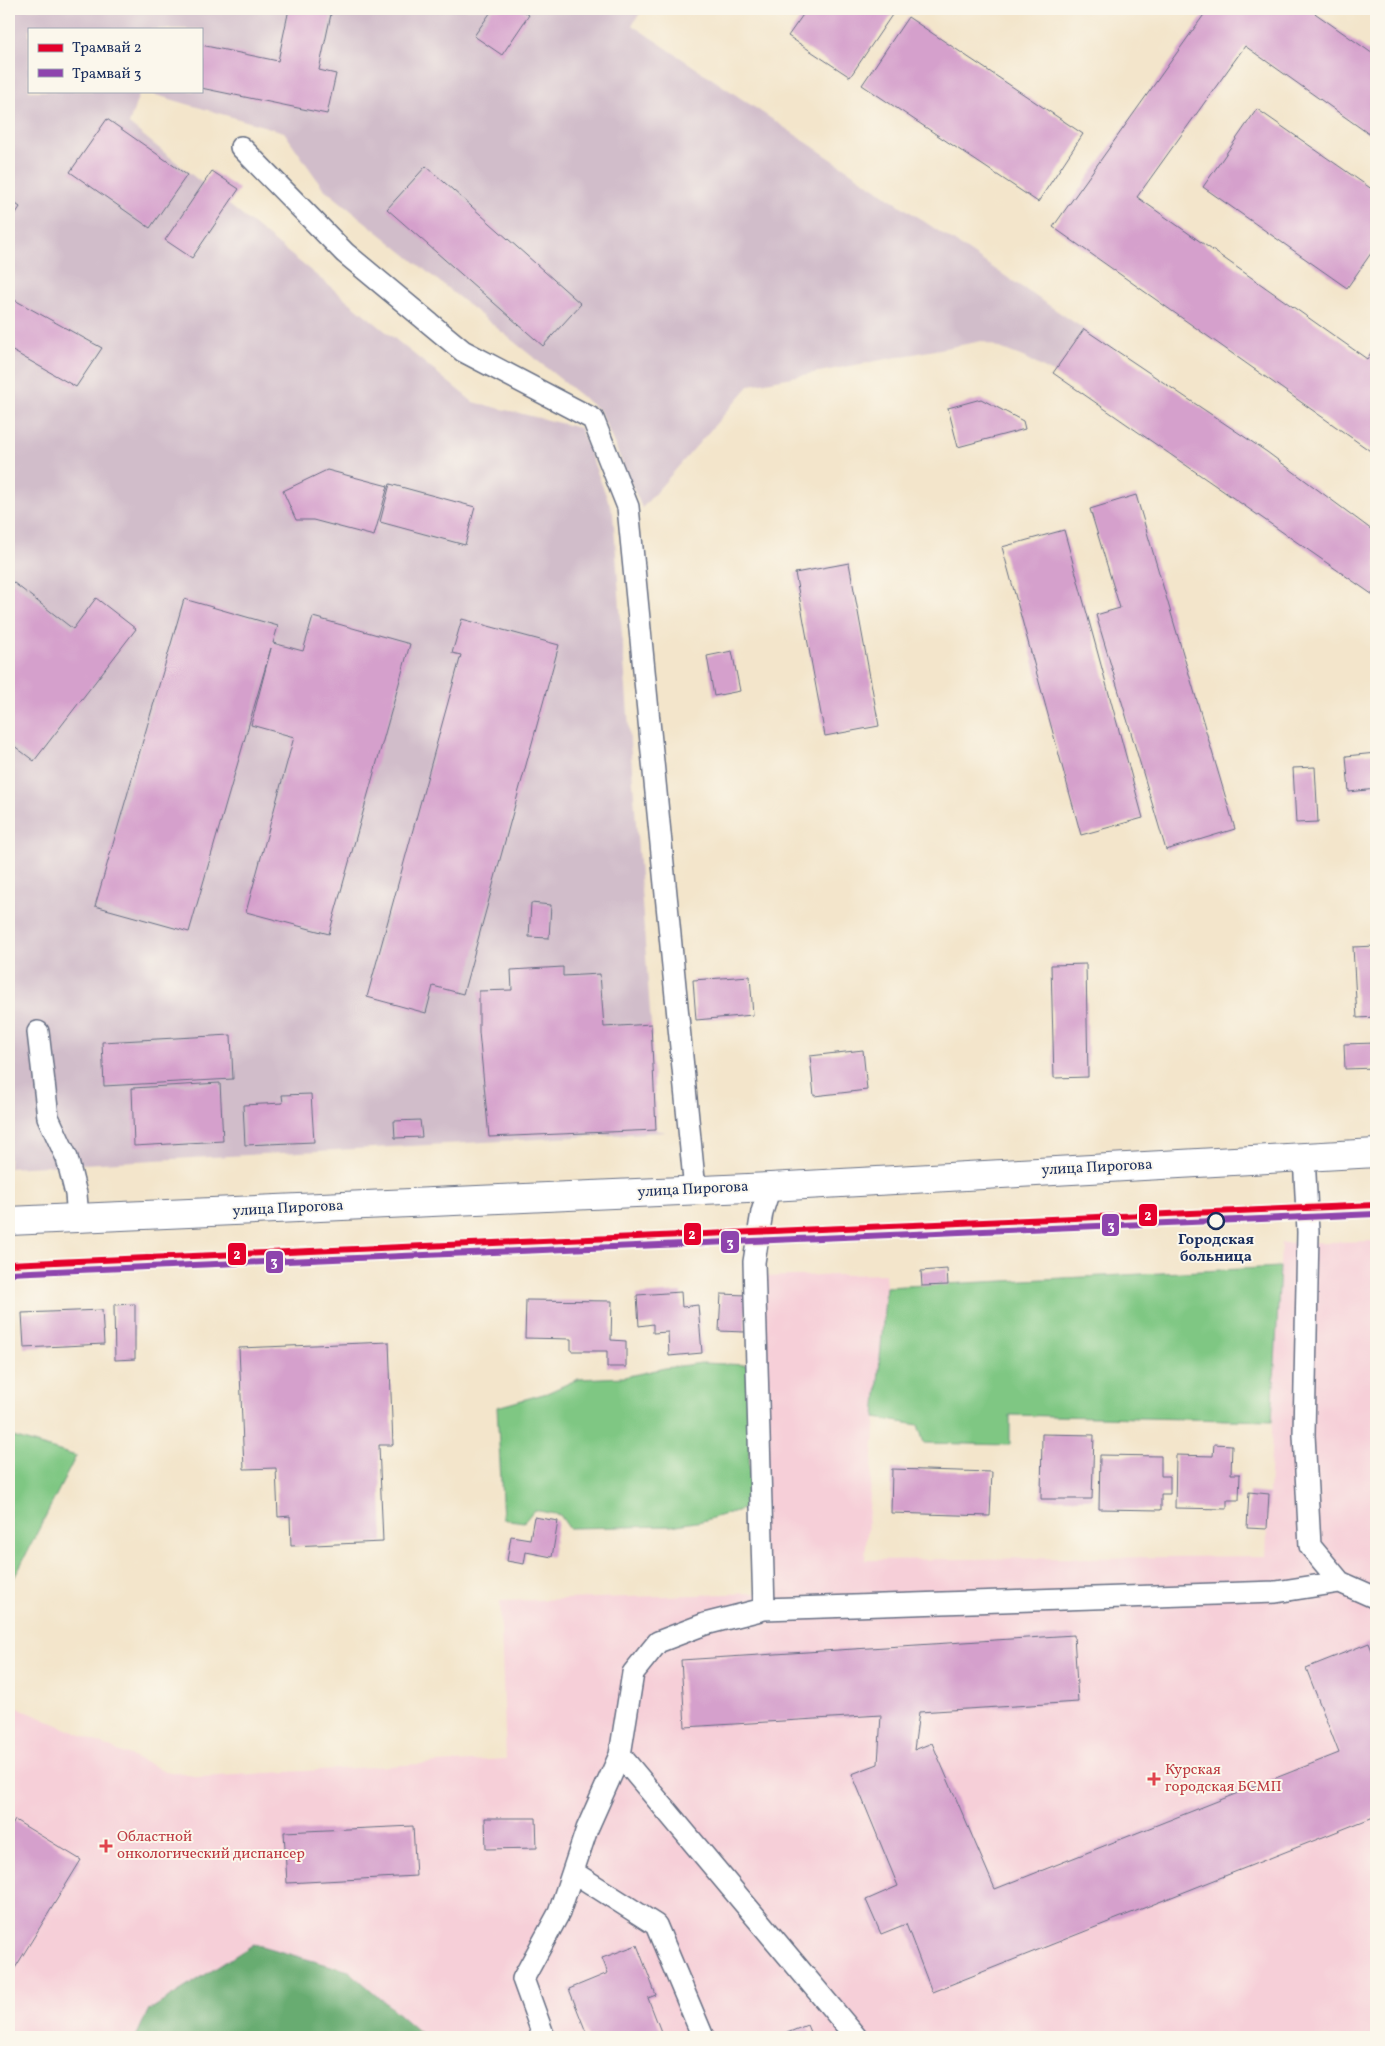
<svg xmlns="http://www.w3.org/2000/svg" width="1385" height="2046" font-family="Vollkorn,serif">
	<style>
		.built { fill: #f6cfd8 }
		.industrial { fill: #d1bdca }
		.green { fill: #7fc783; stroke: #4d7b70 }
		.forest { fill: #67ac71; stroke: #416e68 }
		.building { fill: #d5a0cc }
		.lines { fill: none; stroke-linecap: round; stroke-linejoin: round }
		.lane-casing { stroke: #676f84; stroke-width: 24 }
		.street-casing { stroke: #676f84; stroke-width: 30 }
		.lane { stroke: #fff; stroke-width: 21 }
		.street { stroke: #fff; stroke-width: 28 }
		.tram-1-casing { stroke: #fbf7ec; stroke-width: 10 }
		.tram-2-casing { stroke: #fbf7ec; stroke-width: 10 }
		.tram-1 { stroke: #e4002b; stroke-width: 6 }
		.tram-2 { stroke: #8e44ad; stroke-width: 6 }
		.stop-dot { fill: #fbf7ec; stroke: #1b2f5e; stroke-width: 2.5 }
		.health-dot { fill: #e0444e; stroke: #fbf7ec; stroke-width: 2 }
		.labels { text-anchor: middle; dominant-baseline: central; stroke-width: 4; stroke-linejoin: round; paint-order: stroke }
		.street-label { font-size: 15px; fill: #1b2f5e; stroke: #fbf7ec }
		.stop-label { font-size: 15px; font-weight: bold; fill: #1b2f5e; stroke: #fbf7ec }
		.health-label { font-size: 15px; fill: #be3a42; stroke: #fbf7ec; text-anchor: start }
		.line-badge { stroke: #fbf7ec; stroke-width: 2 }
		.badge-label { font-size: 14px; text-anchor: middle; font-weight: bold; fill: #fff }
	</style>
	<rect width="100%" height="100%" fill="#fbf7ec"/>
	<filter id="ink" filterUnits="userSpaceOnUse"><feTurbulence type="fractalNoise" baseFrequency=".02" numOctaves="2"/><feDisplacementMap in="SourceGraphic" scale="10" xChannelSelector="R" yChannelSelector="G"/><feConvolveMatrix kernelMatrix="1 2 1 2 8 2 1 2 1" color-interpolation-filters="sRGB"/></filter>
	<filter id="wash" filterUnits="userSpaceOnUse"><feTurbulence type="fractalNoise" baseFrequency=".0096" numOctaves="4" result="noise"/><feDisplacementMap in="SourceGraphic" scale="20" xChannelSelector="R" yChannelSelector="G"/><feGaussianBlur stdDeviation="1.12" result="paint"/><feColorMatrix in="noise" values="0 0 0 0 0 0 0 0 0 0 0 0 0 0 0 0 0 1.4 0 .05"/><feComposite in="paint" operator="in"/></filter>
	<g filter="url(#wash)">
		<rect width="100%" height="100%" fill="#f3e5cb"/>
		<!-- built -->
		<path class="built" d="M 1376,1241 L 1376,2037 L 425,2037 L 349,1971 L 148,2011 L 136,2037 L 9,2037 L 9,1704 L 165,1771 L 200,1777 L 506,1759 L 500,1601 L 759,1593 L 749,1277 L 885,1274 L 886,1287 L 865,1560 L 1266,1556 L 1281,1243 Z"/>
		<!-- industrial -->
		<path class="industrial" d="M 9,9 L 643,9 L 632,25 L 1084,329 L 1053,373 L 1023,357 L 982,341 L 750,385 L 642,508 L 600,411 L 323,188 L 284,132 L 142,91 L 201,91 L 201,29 L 29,29 L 29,91 L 140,91 L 129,124 L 473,402 L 580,428 L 613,513 L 651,1024 L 656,1130 L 666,1132 L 9,1168 Z"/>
		<!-- green -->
		<path class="green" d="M 1280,1267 L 1272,1421 L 1010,1415 L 1010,1445 L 924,1443 L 918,1425 L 875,1418 L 886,1287 Z
			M 702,1363 L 748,1365 L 750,1507 L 702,1521 L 671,1526 L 569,1528 L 560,1515 L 534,1510 L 524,1522 L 503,1519 L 497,1407 L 547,1393 L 578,1379 L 624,1377 L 665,1368 Z
			M 10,1436 L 76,1456 L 9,1588 L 9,1438 Z"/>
		<!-- forest -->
		<path class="forest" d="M 254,1944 L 349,1971 L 425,2037 L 136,2037 L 148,2011 Z"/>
		<g id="blocks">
			<!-- building -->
			<path class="building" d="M 289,9 L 307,9 L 331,14 L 319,70 L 336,74 L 327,114 L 201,88 L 201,45 L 278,61 Z
				M 493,9 L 520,9 L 529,15 L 502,55 L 474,36 Z
				M 807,9 L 896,9 L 850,77 L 788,36 Z
				M 1208,9 L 1309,9 L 1376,56 L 1376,139 L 1245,46 L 1137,197 L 1367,359 L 1376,345 L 1376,455 L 1053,227 Z
				M 908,17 L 1083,134 L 1038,202 L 862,85 Z
				M 1257,109 L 1376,192 L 1376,246 L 1347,288 L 1203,187 Z
				M 107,119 L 187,175 L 150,228 L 70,172 Z
				M 426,166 L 581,304 L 543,346 L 387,209 Z
				M 212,171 L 239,189 L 192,258 L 165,240 Z
				M 9,199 L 20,207 L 9,224 Z
				M 9,297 L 102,348 L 76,387 L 9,349 Z
				M 1084,329 L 1267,452 L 1376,533 L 1376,597 L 1053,373 Z
				M 981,399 L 1023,421 L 1025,429 L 958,447 L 948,408 Z
				M 327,470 L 388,486 L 374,536 L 313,520 L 296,520 L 283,491 Z
				M 390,484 L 475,507 L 465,545 L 380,522 Z
				M 1136,495 L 1235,829 L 1166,850 L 1096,615 L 1120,608 L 1090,509 Z
				M 1064,530 L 1143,818 L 1081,835 L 1002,547 Z
				M 849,563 L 879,726 L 825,736 L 795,573 Z
				M 9,579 L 73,629 L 96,598 L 136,629 L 34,761 L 9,742 Z
				M 184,599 L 278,626 L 273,643 L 303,651 L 313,617 L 410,644 L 329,934 L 246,912 L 294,737 L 251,725 L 271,648 L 189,932 L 95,906 Z
				M 462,619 L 559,645 L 463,994 L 433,986 L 426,1013 L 367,997 L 461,655 L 452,653 Z
				M 732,651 L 740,691 L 714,696 L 707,656 Z
				M 1376,753 L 1376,789 L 1349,792 L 1346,756 Z
				M 1315,767 L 1318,822 L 1296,823 L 1293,768 Z
				M 531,903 L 551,905 L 549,938 L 529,937 Z
				M 1376,946 L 1376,1017 L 1357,1018 L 1353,947 Z
				M 1086,964 L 1088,1077 L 1054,1078 L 1051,965 Z
				M 563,967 L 563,976 L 600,974 L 604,1027 L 651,1024 L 656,1130 L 489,1137 L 479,1032 L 479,991 L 512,990 L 511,970 Z
				M 750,976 L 753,1015 L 696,1020 L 693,980 Z
				M 231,1035 L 233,1079 L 104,1086 L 102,1042 Z
				M 1376,1043 L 1376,1068 L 1345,1069 L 1344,1044 Z
				M 863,1050 L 867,1090 L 814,1096 L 810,1056 Z
				M 220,1083 L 223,1141 L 134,1146 L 132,1088 Z
				M 311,1094 L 314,1142 L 245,1145 L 243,1105 L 283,1103 L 282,1095 Z
				M 420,1120 L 422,1137 L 395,1138 L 394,1121 Z
				M 947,1269 L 948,1285 L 922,1286 L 921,1271 Z
				M 681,1292 L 682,1307 L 698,1305 L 702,1353 L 669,1356 L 668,1332 L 653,1333 L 653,1324 L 639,1326 L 637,1295 Z
				M 721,1294 L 746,1295 L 745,1332 L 719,1331 Z
				M 526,1300 L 612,1301 L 611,1340 L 626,1341 L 626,1367 L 607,1367 L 607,1351 L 571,1351 L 571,1339 L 525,1338 Z
				M 135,1304 L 135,1359 L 115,1360 L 114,1305 Z
				M 102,1310 L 104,1344 L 24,1348 L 22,1313 Z
				M 389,1342 L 393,1445 L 379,1445 L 383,1542 L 291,1546 L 290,1516 L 278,1517 L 276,1468 L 244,1469 L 239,1348 Z
				M 1042,1434 L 1094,1435 L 1092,1499 L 1041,1499 Z
				M 1214,1444 L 1232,1445 L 1231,1474 L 1240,1474 L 1239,1500 L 1227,1500 L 1227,1509 L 1175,1508 L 1176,1455 L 1213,1456 Z
				M 1100,1455 L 1161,1456 L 1161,1476 L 1170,1476 L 1170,1494 L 1161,1494 L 1161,1510 L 1099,1509 Z
				M 892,1469 L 992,1472 L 990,1516 L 891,1513 Z
				M 1249,1492 L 1269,1494 L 1267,1529 L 1247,1528 Z
				M 534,1517 L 558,1521 L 552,1557 L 526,1552 L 524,1564 L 507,1561 L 511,1536 L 530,1539 Z
				M 1074,1635 L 1078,1702 L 919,1712 L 914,1750 L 932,1743 L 995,1889 L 1339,1753 L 1306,1668 L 1369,1643 L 1376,1661 L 1376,1816 L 932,1992 L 906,1924 L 881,1934 L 866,1900 L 898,1886 L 852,1774 L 878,1764 L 881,1715 L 685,1727 L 681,1660 Z
				M 485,1818 L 536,1818 L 537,1848 L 486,1849 Z
				M 15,1820 L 81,1860 L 9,1978 L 9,1831 Z
				M 413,1826 L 416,1876 L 287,1883 L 284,1832 Z
				M 637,1945 L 656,1995 L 648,1998 L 663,2037 L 588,2037 L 569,1989 L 608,1973 L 602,1958 Z
				M 807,2025 L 812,2037 L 777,2037 Z"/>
		</g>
	</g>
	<g filter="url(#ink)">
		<use href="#blocks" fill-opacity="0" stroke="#676f84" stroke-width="1"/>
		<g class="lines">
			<!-- lane casing -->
			<g class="lane-casing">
				<path id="lane" d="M 241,147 L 345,253 L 463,351 L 593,419 L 628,507 L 695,1190
					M 38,1032 L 48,1117 L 67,1158 L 76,1194 L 78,1218
					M 1304,1156 L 1308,1232 L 1304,1435 L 1310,1546 L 1340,1582
					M 764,1609 L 754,1262 L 762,1212 L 770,1187
					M 620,1755 L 856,2037
					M 573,1872 L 656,1925 L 703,2037
					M 544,2037 L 523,1979 L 559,1913 L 587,1829 L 620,1755 L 633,1673 L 658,1642 L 705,1624 L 764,1609 L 1276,1592 L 1340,1582 L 1376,1598"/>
			</g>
			<!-- street casing -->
			<g class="street-casing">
				<path id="street" d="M 9,1221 L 770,1187 L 1376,1153"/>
			</g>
			<!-- lane -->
			<use href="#lane" class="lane"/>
			<!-- street -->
			<use href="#street" class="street"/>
			<!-- tram-1 casing -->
			<g class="tram-1-casing">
				<path id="tram-1" d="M 9,1264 L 1376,1205"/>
			</g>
			<!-- tram-2 casing -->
			<g class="tram-2-casing">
				<path id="tram-2" d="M 9,1273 L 1376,1214"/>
			</g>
			<!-- tram-1 -->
			<use href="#tram-1" class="tram-1"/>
			<!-- tram-2 -->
			<use href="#tram-2" class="tram-2"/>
		</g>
	</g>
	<!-- markers -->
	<circle class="stop-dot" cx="1216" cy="1221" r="8"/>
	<g class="health-dot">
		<path d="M1151.5 1771.5h5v5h5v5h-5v5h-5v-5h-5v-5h5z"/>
		<path d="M103.5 1838.5h5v5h5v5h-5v5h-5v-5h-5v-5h5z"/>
	</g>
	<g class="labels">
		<!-- street labels -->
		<g class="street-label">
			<text transform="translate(1097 1168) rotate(-3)">улица Пирогова</text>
			<text transform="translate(693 1190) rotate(-3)">улица Пирогова</text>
			<text transform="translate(288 1209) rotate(-3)">улица Пирогова</text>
		</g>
		<!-- stop labels -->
		<g class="stop-label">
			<text x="1216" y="1240">Городская<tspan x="1216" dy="17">больница</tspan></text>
		</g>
		<!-- health labels -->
		<g class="health-label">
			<text x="1165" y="1770">Курская<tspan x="1165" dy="17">городская БСМП</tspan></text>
			<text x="117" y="1837">Областной<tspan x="117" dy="17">онкологический диспансер</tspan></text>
		</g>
	</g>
	<g class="line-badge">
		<rect x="1138" y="1203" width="20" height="24" rx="5" fill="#e4002b"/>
		<rect x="1101" y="1213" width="19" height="24" rx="5" fill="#8e44ad"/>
		<rect x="683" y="1222" width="19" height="24" rx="5" fill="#e4002b"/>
		<rect x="720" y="1230" width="20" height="24" rx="5" fill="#8e44ad"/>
		<rect x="227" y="1242" width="20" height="24" rx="5" fill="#e4002b"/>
		<rect x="265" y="1250" width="19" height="24" rx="5" fill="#8e44ad"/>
	</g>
	<g class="badge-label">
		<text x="1148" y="1220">2</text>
		<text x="1111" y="1230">3</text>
		<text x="692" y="1239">2</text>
		<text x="730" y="1247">3</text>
		<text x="237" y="1259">2</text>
		<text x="274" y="1266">3</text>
	</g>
	<!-- margin -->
	<rect width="1385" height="2046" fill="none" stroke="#fbf7ec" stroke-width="30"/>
	<!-- legend -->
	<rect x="28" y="28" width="175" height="65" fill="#fbf7ec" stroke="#a1a7b3"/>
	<rect x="38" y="44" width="25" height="8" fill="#e4002b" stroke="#a1a7b3"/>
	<text x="72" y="52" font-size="15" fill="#1b2f5e">Трамвай 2</text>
	<rect x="38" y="69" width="25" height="8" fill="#8e44ad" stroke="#a1a7b3"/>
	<text x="72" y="78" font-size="15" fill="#1b2f5e">Трамвай 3</text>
</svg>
